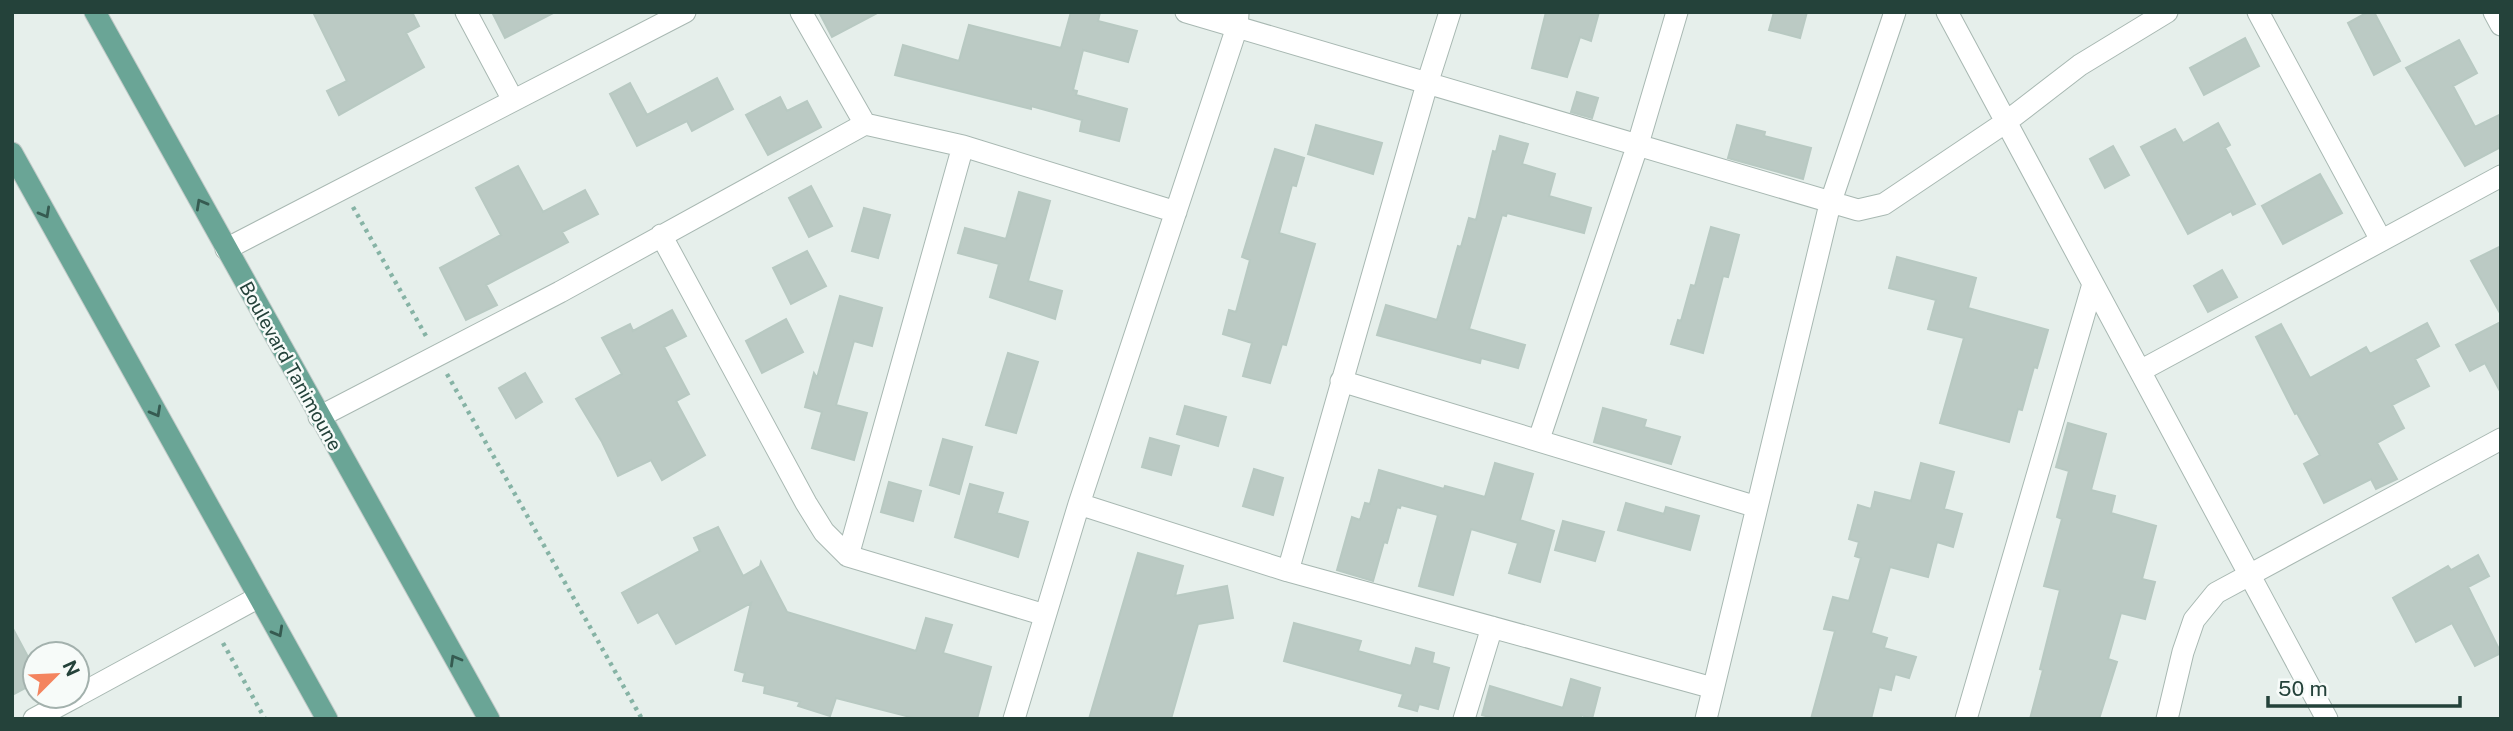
<svg xmlns="http://www.w3.org/2000/svg" width="2513" height="731" font-family="'Public Sans',sans-serif">
	<style>
		.building { fill: #bbcac4; stroke: #b8c9c2; stroke-width: 2 }
		.lines { fill: none; stroke-linecap: round; stroke-linejoin: round }
		.minor-casing { stroke: #a8b8b2; stroke-width: 23 }
		.major-casing { stroke: #c2cac8; stroke-width: 23 }
		.path { stroke: #86b3a5; stroke-width: 4.5; stroke-dasharray: 3.5 5; stroke-linecap: butt }
		.minor { stroke: #fff; stroke-width: 21 }
		.major { stroke: #6aa596; stroke-width: 21 }
		.oneway { stroke: #365b51 }
		.labels { text-anchor: middle; dominant-baseline: central; stroke-width: 5; stroke-linejoin: round; paint-order: stroke }
		.street-label { font-size: 19px; fill: #24423a; stroke: #f7fbf9 }
	</style>
	<rect width="100%" height="100%" fill="#e6efeb"/>
	<!-- building -->
	<path class="building" d="M 313,12 L 412,12 L 419,26 L 406,33 L 424,67 L 339,115 L 327,91 L 347,81 Z
		M 492,12 L 555,12 L 505,38 Z
		M 819,12 L 879,12 L 832,37 Z
		M 1071,12 L 1100,12 L 1098,21 L 1137,31 L 1128,62 L 1083,50 L 1073,90 L 1077,91 L 1076,95 L 1127,109 L 1119,141 L 1080,131 L 1082,120 L 1031,106 L 1031,109 L 895,75 L 903,45 L 959,61 L 969,25 L 1061,48 Z
		M 1546,12 L 1599,12 L 1591,41 L 1580,37 L 1567,77 L 1532,68 Z
		M 1774,12 L 1807,12 L 1800,38 L 1769,30 Z
		M 2368,12 L 2374,12 L 2400,61 L 2374,75 L 2348,23 Z
		M 2245,38 L 2259,66 L 2204,95 L 2190,68 Z
		M 2459,40 L 2477,73 L 2453,86 L 2475,127 L 2501,114 L 2501,147 L 2465,166 L 2406,68 Z
		M 717,78 L 733,109 L 692,131 L 687,121 L 637,146 L 610,94 L 630,83 L 647,115 Z
		M 1577,92 L 1598,98 L 1592,118 L 1571,112 Z
		M 780,97 L 787,111 L 807,101 L 821,127 L 768,155 L 746,115 Z
		M 2218,123 L 2230,145 L 2225,148 L 2255,204 L 2233,215 L 2231,211 L 2188,234 L 2141,147 L 2175,129 L 2183,143 Z
		M 1316,125 L 1382,143 L 1373,174 L 1308,154 Z
		M 1737,125 L 1765,132 L 1764,136 L 1811,148 L 1803,179 L 1728,158 Z
		M 1500,136 L 1528,144 L 1522,164 L 1555,174 L 1549,196 L 1591,208 L 1584,233 L 1507,213 L 1506,216 L 1502,215 L 1469,329 L 1525,345 L 1518,368 L 1481,358 L 1480,363 L 1377,335 L 1386,305 L 1437,320 L 1458,246 L 1461,247 L 1469,218 L 1476,220 L 1493,151 L 1496,152 Z
		M 2113,146 L 2129,175 L 2105,188 L 2090,159 Z
		M 1275,149 L 1304,158 L 1296,186 L 1292,185 L 1279,233 L 1315,244 L 1286,345 L 1282,344 L 1270,383 L 1243,376 L 1252,343 L 1223,334 L 1229,310 L 1236,312 L 1250,260 L 1242,257 Z
		M 518,166 L 543,212 L 585,190 L 598,214 L 562,232 L 568,242 L 486,285 L 497,305 L 466,320 L 440,268 L 501,235 L 476,188 Z
		M 2320,174 L 2342,213 L 2283,244 L 2262,206 Z
		M 811,186 L 832,226 L 809,237 L 789,198 Z
		M 1019,192 L 1050,201 L 1028,281 L 1062,291 L 1055,319 L 990,297 L 999,264 L 958,253 L 965,228 L 1006,239 Z
		M 864,208 L 890,215 L 878,258 L 852,251 Z
		M 1711,227 L 1739,235 L 1728,277 L 1723,276 L 1703,353 L 1671,344 L 1678,320 L 1681,321 L 1691,285 L 1695,286 Z
		M 2501,246 L 2501,315 L 2471,261 Z
		M 807,251 L 826,286 L 791,304 L 773,268 Z
		M 1897,257 L 1976,278 L 1968,308 L 2048,330 L 2037,368 L 2034,367 L 2022,410 L 2018,409 L 2009,442 L 1940,423 L 1964,338 L 1928,329 L 1936,300 L 1889,288 Z
		M 2222,270 L 2237,297 L 2208,312 L 2194,286 Z
		M 840,296 L 882,308 L 872,346 L 854,341 L 836,405 L 867,413 L 854,460 L 812,448 L 822,412 L 805,407 L 814,373 L 817,378 Z
		M 672,310 L 686,336 L 664,347 L 689,394 L 676,401 L 705,455 L 662,480 L 651,460 L 618,476 L 602,442 L 576,399 L 622,374 L 602,338 L 630,324 L 633,331 Z
		M 786,319 L 803,352 L 762,373 L 746,341 Z
		M 2501,322 L 2501,393 L 2485,363 L 2470,371 L 2456,345 Z
		M 2427,323 L 2439,346 L 2415,359 L 2429,386 L 2392,405 L 2404,428 L 2377,443 L 2397,479 L 2376,489 L 2371,479 L 2324,503 L 2304,464 L 2320,455 L 2297,413 L 2295,414 L 2256,337 L 2281,324 L 2310,378 L 2366,347 L 2370,354 Z
		M 1008,353 L 1038,362 L 1016,433 L 986,425 Z
		M 525,373 L 542,402 L 516,418 L 499,388 Z
		M 1185,406 L 1226,417 L 1218,446 L 1177,434 Z
		M 1603,408 L 1646,420 L 1644,427 L 1680,437 L 1671,464 L 1594,442 Z
		M 2068,423 L 2106,434 L 2091,490 L 2115,496 L 2111,513 L 2156,526 L 2142,579 L 2155,582 L 2145,619 L 2121,613 L 2108,659 L 2117,662 L 2099,719 L 2030,719 L 2043,670 L 2040,669 L 2060,590 L 2044,586 L 2062,519 L 2057,517 L 2069,471 L 2056,467 Z
		M 1150,438 L 1179,446 L 1171,475 L 1142,467 Z
		M 943,439 L 972,447 L 959,494 L 930,485 Z
		M 1495,463 L 1533,474 L 1520,520 L 1554,531 L 1540,582 L 1509,573 L 1518,543 L 1471,529 L 1453,595 L 1419,586 L 1438,515 L 1401,505 L 1400,508 L 1397,507 L 1387,543 L 1384,542 L 1373,581 L 1337,570 L 1352,517 L 1360,520 L 1365,503 L 1370,504 L 1379,470 L 1444,489 L 1445,486 L 1485,497 Z
		M 1921,463 L 1954,472 L 1944,509 L 1962,514 L 1953,547 L 1937,542 L 1928,577 L 1890,567 L 1871,633 L 1887,638 L 1884,648 L 1916,657 L 1909,678 L 1895,674 L 1891,690 L 1879,687 L 1871,719 L 1811,719 L 1835,631 L 1824,629 L 1833,597 L 1849,601 L 1861,558 L 1855,556 L 1859,542 L 1849,539 L 1858,505 L 1871,509 L 1875,492 L 1911,501 Z
		M 1254,469 L 1283,478 L 1273,515 L 1243,506 Z
		M 889,482 L 921,491 L 913,521 L 881,512 Z
		M 970,484 L 1003,493 L 997,513 L 1028,522 L 1018,557 L 955,537 Z
		M 1626,503 L 1664,514 L 1666,507 L 1699,516 L 1690,550 L 1618,530 Z
		M 1563,521 L 1604,532 L 1595,561 L 1555,550 Z
		M 718,527 L 743,576 L 760,566 L 761,562 L 787,612 L 916,651 L 926,618 L 952,625 L 943,653 L 991,667 L 977,719 L 918,719 L 836,698 L 830,716 L 798,706 L 800,702 L 764,693 L 765,686 L 743,681 L 745,673 L 735,670 L 751,603 L 676,644 L 658,612 L 638,623 L 622,593 L 700,551 L 694,538 Z
		M 1138,553 L 1183,566 L 1175,596 L 1227,586 L 1233,618 L 1198,624 L 1171,719 L 1089,719 Z
		M 2478,555 L 2489,576 L 2468,587 L 2501,653 L 2475,666 L 2452,623 L 2416,642 L 2393,598 L 2448,566 L 2451,570 Z
		M 1294,623 L 1361,641 L 1358,651 L 1411,666 L 1416,648 L 1434,653 L 1432,663 L 1449,668 L 1438,709 L 1419,704 L 1417,711 L 1399,706 L 1403,694 L 1284,661 Z
		M 12,627 L 35,670 L 35,683 L 12,695 Z
		M 1571,679 L 1600,688 L 1592,719 L 1581,715 L 1581,719 L 1497,719 L 1482,715 L 1490,686 L 1563,708 Z"/>
	<g class="lines">
		<!-- minor casing -->
		<g class="minor-casing">
			<path id="minor" d="M 466,12 L 513,100
				M 801,12 L 865,124 L 963,146 L 1176,212
				M 1186,12 L 1858,210 L 1884,204 L 2006,122 L 2080,65 L 2167,12
				M 1947,12 L 2327,719
				M 2258,12 L 2381,240
				M 2494,12 L 2501,25
				M 661,235 L 806,503 L 824,532 L 848,556 L 1045,615
				M 226,249 L 685,12
				M 2140,371 L 2501,176
				M 1341,381 L 1757,507
				M 319,417 L 560,292 L 865,124
				M 1539,439 L 1638,144 L 1677,12
				M 1079,504 L 1288,571 L 1713,688
				M 848,556 L 963,146
				M 1288,571 L 1427,84 L 1450,12
				M 77,696 L 259,597
				M 34,719 L 77,696
				M 1014,719 L 1079,504 L 1237,27 L 1238,14
				M 1464,719 L 1492,627
				M 1706,719 L 1830,204 L 1895,12
				M 1966,719 L 2093,284
				M 2167,719 L 2183,652 L 2194,620 L 2216,593 L 2501,439"/>
		</g>
		<!-- major casing -->
		<g class="major-casing">
			<path id="major" d="M 95,12 L 489,719
				M 12,153 L 327,719"/>
		</g>
		<!-- path -->
		<path class="path" d="M 353,207 L 426,336
			M 447,374 L 642,719
			M 223,643 L 265,719"/>
		<!-- minor -->
		<use href="#minor" class="minor"/>
		<!-- major -->
		<use href="#major" class="major"/>
	</g>
	<!-- one-way arrows -->
	<defs><path id="oneway-chevron" d="M-2-3.5L2.5 0L-2 3.5" fill="none" stroke-width="1.6" stroke-linecap="round" stroke-linejoin="round" transform="scale(1.75)"/></defs>
	<g class="oneway">
		<use href="#oneway-chevron" transform="translate(201 204) rotate(-119)"/>
		<use href="#oneway-chevron" transform="translate(45 213) rotate(61)"/>
		<use href="#oneway-chevron" transform="translate(156 412) rotate(61)"/>
		<use href="#oneway-chevron" transform="translate(278 632) rotate(61)"/>
		<use href="#oneway-chevron" transform="translate(455 660) rotate(-120)"/>
	</g>
	<g class="labels">
		<!-- street labels -->
		<g class="street-label">
			<text transform="translate(291 366) rotate(61)">Boulevard Tanimoune</text>
		</g>
	</g>
	<!-- border -->
	<rect width="2513" height="731" fill="none" stroke="#24423a" stroke-width="28"/>
	<!-- north arrow -->
	<g transform="translate(56 675) rotate(66)"><circle r="33" fill="#f7fbf9" stroke="#a3b1ad" stroke-width="2"/>
	<path d="M0-5L12 26L0 18L-12 26Z" fill="#f4845f"/>
	<text y="-10" font-size="19" font-weight="bold" text-anchor="middle" fill="#24423a">N</text>
	</g>
	<!-- scale -->
	<path d="M2268 696v10h192v-10" fill="none" stroke="#24423a" stroke-width="3.5"/>
	<text x="2278" y="696" font-size="21" fill="#24423a" stroke="#f7fbf9" stroke-width="5" paint-order="stroke">50 m</text>
</svg>
